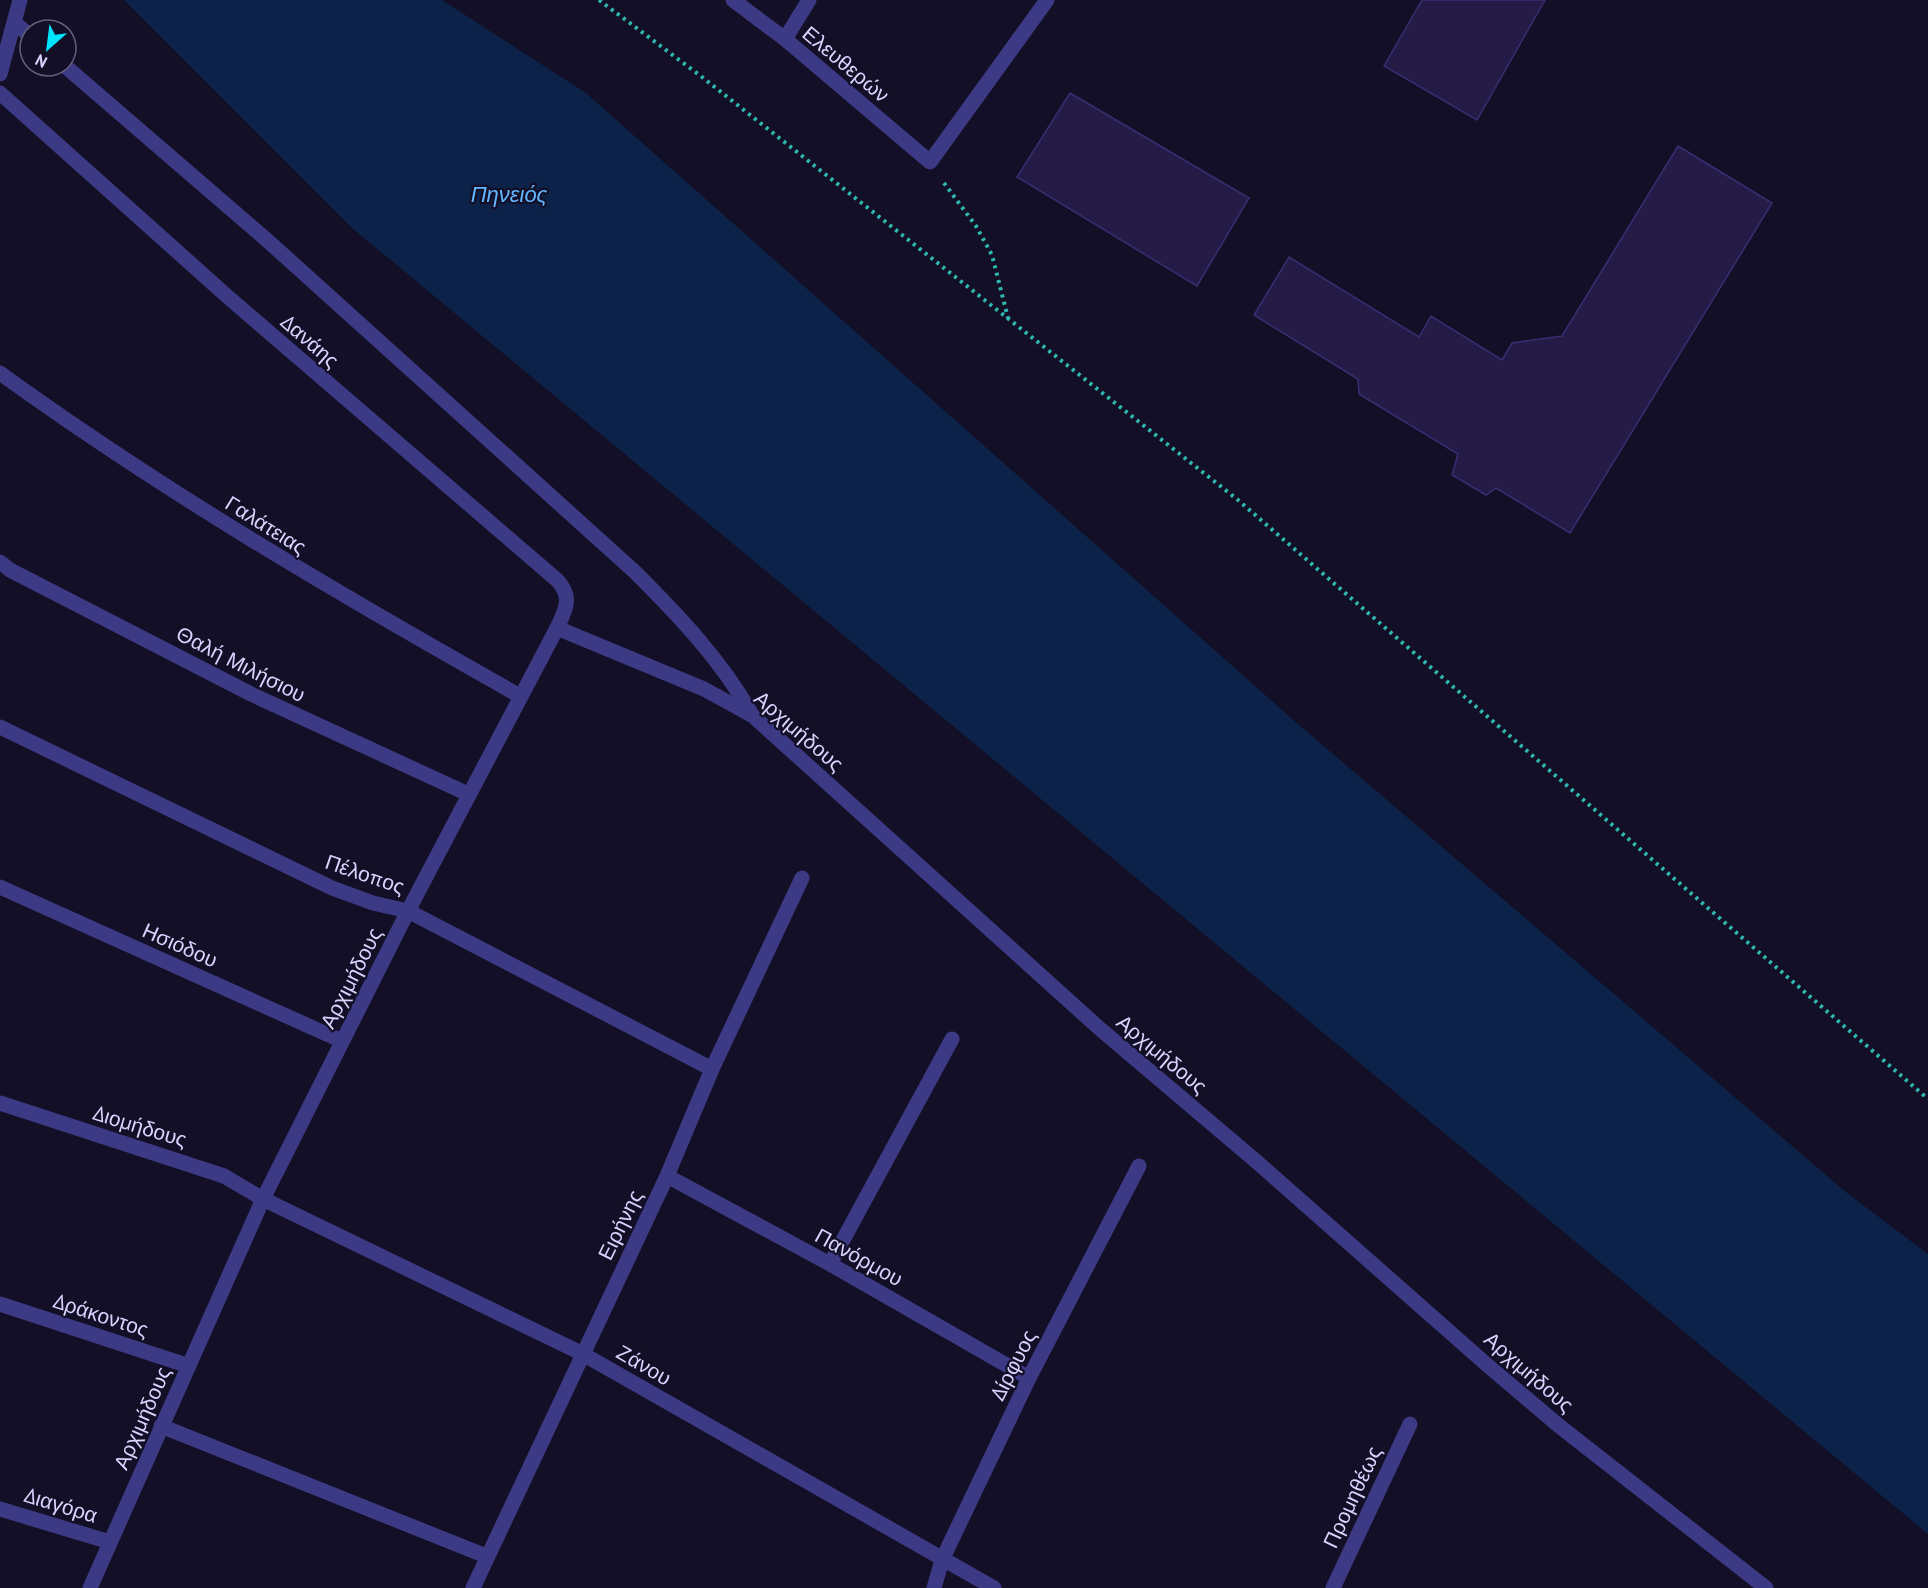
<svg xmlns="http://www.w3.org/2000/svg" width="1928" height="1588" font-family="'PT Sans',sans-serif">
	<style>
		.water { fill: #0c2248 }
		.building { fill: #241b47; stroke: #3b2d73; stroke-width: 1.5 }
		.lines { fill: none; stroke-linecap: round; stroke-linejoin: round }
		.path { stroke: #2fb8b0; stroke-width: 4; stroke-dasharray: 3 4.5; stroke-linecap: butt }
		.street { stroke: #3d3a85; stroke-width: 15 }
		.labels { text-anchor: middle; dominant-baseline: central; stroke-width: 4.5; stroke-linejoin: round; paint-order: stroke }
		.street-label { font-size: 21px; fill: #d9d4ff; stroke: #130f26 }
		.water-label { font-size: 22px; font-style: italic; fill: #62b6ff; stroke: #130f26 }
	</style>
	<rect width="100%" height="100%" fill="#130f26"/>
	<!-- water -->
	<path class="water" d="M 124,0 L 442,0 L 586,93 L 1298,724 L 1847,1193 L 1928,1254 L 1928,1534 L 352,228 Z"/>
	<!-- building -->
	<path class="building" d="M 1422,0 L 1545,0 L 1477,120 L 1384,66 Z
		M 1070,93 L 1249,198 L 1197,286 L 1017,177 Z
		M 1678,146 L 1772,203 L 1570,533 L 1496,488 L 1486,495 L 1452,475 L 1458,454 L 1359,394 L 1358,379 L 1254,315 L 1289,257 L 1419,337 L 1431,316 L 1502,360 L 1512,343 L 1562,336 Z"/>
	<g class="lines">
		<!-- path -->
		<path class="path" d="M 599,0 L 702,77 L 1238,500 L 1928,1099
			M 944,183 L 976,226 L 992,255 L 1008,318"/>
		<!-- street -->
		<path class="street" d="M 733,0 L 785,39 L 930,162 L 1047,0
			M 15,23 L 30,36
			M 785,39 L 809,0
			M 65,66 L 268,241 L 635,572 C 678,615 721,660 751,713
			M 0,74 L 20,0
			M 0,93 L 228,297 L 557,580 C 573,597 566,609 557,628
			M 0,373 C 166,493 342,596 520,696
			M 0,562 L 10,570 L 251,694 L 468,794
			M 0,727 L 332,888 L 373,903 L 408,911 L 712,1069
			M 0,887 L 342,1041
			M 0,1103 L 224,1176 L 263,1199 L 581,1353 L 994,1588
			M 667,1176 L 830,1264 L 1029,1378
			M 830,1264 L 952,1039
			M 0,1304 L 189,1366
			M 161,1426 L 486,1556
			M 0,1509 L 110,1542
			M 90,1588 L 263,1199 L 408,911 L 557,628 L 704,689 L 753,716 L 1099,1028 L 1257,1162 L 1486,1364 L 1558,1425 L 1766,1588
			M 473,1588 L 667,1176 L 712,1069 L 802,878
			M 934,1588 L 942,1560 L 1029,1378 L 1139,1166
			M 1333,1588 L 1410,1424"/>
	</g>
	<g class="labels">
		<!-- street labels -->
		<g class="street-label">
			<text transform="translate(846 64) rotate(40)">Ελευθερών</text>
			<text transform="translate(310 341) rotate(41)">Δανάης</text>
			<text transform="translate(266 525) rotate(32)">Γαλάτειας</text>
			<text transform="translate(241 664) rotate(27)">Θαλή Μιλήσιου</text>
			<text transform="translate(799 731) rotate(41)">Αρχιμήδους</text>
			<text transform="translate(365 874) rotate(19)">Πέλοπος</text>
			<text transform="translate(180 945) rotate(24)">Ησιόδου</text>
			<text transform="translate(351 978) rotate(-63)">Αρχιμήδους</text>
			<text transform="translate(1162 1054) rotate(40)">Αρχιμήδους</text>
			<text transform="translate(140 1126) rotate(17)">Διομήδους</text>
			<text transform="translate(620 1225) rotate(-64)">Ειρήνης</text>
			<text transform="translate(859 1257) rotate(29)">Πανόρμου</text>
			<text transform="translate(101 1315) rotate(18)">Δράκοντος</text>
			<text transform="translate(644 1365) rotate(30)">Ζάνου</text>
			<text transform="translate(1013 1365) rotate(-63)">Δίρφυος</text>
			<text transform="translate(1529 1372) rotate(41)">Αρχιμήδους</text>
			<text transform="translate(142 1418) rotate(-66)">Αρχιμήδους</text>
			<text transform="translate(1352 1497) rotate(-65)">Προμηθέως</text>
			<text transform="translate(61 1505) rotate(17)">Διαγόρα</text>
		</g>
		<!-- water labels -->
		<g class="water-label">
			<text x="509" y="194">Πηνειός</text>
		</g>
	</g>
	<!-- north arrow -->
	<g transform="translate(48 48) rotate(208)"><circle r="28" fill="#130f26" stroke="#625e7d" stroke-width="1.5"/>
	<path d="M0-4.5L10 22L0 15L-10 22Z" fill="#00e5ff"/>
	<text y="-9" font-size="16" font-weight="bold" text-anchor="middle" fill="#d9d4ff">N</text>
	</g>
</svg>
